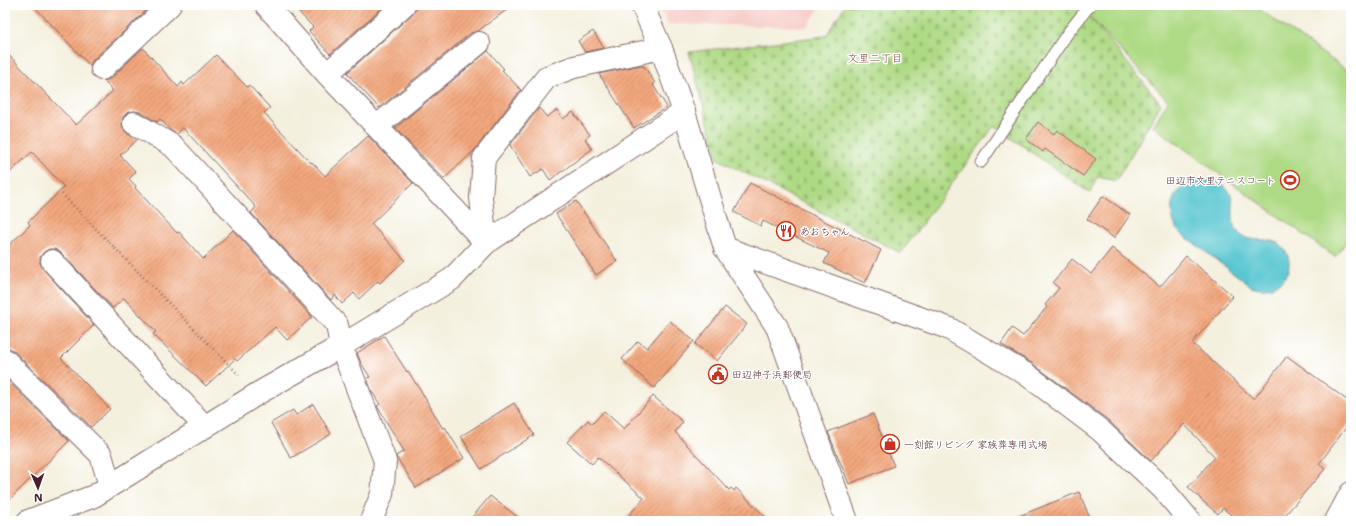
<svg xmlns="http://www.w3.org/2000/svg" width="1356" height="526" font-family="'Shantell Sans','Klee One',sans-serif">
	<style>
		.built { fill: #f7d0cc }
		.cemetery { fill: url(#cemetery-stones); stroke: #7c7c58 }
		.garden { fill: #afda85; stroke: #7c7c58 }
		.water { fill: #59c6d1; stroke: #52727e }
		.building { fill: url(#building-hatch) }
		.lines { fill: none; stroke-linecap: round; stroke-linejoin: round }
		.service-casing { stroke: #86686a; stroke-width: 13 }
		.minor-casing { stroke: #86686a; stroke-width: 24 }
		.tertiary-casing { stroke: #86686a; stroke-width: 24 }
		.path { stroke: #86686a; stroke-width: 2.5; stroke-dasharray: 1 3; stroke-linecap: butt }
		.service { stroke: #fff; stroke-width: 11 }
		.minor { stroke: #fff; stroke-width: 22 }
		.tertiary { stroke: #fff; stroke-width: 22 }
		.labels { text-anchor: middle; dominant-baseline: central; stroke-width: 3; stroke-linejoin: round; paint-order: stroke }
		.poi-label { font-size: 10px; fill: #4a1f2b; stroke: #fff; text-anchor: start }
		.neighbourhood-label { font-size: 11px; fill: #854f48; stroke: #fff }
	</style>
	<defs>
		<pattern id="cemetery-stones" width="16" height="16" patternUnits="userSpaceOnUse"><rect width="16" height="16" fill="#afda85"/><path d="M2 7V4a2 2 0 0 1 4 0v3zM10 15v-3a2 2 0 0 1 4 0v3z" fill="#98bb73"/></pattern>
		<pattern id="building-hatch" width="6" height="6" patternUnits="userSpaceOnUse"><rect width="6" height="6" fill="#f3a77d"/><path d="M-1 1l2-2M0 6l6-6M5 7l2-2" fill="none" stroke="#c78767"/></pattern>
	</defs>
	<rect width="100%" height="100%" fill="#fff"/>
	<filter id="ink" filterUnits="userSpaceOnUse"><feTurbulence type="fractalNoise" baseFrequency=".025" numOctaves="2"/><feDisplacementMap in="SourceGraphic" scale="8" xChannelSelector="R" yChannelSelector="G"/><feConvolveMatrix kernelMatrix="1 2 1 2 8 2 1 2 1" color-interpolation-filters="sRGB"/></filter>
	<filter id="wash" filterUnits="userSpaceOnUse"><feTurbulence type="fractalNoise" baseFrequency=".012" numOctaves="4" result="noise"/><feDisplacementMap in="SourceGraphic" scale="16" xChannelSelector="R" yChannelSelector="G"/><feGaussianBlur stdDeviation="0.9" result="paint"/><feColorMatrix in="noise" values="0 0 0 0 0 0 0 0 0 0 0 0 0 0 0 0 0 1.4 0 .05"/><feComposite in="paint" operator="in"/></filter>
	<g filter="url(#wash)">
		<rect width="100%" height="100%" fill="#f4f0de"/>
		<!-- built -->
		<path class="built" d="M 659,5 L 821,5 L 807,27 L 667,24 Z"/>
		<!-- cemetery -->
		<path class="cemetery" d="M 845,5 L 1080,5 L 1161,104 L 1116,181 L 1097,177 L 1090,193 L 994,126 L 901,253 L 718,159 L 689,52 L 826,36 Z"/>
		<!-- garden -->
		<path class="garden" d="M 1097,5 L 1253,5 L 1351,73 L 1351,235 L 1335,257 L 1153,126 L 1168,101 L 1088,15 Z"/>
		<!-- water -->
		<path class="water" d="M 1205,179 C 1220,181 1233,189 1233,205 C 1233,214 1232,222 1236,229 C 1246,247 1267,234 1280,245 C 1302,264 1281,297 1251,286 L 1178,231 C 1163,205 1175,182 1205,179 Z"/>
		<g id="blocks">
			<!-- building -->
			<path class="building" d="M 33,5 L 152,5 L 93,60 L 90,66 Z
				M 292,5 L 385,5 L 330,54 L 309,31 L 313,27 Z
				M 416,5 L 513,5 L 478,31 L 471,33 L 379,108 L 347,73 L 412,14 L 416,9 Z
				M 593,31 L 604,48 L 585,52 L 578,41 Z
				M 143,48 L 178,87 L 182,82 L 184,85 L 216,55 L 247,87 L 249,85 L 270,108 L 264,113 L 311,163 L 312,162 L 325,176 L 368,136 L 413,183 L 371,224 L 405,260 L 380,283 L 378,281 L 359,299 L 354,293 L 342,304 L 335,295 L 331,300 L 251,213 L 256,207 L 183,128 L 177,134 L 170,130 L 160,119 L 157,122 L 140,112 L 134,111 L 128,112 L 123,117 L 122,123 L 123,129 L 128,134 L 137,140 L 120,155 L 136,172 L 129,179 L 136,186 L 135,188 L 177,233 L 179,232 L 203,259 L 233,230 L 312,317 L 287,340 L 275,327 L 237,361 L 235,359 L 206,386 L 153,334 L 156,332 L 124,298 L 113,308 L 61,253 L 55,249 L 49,249 L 44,252 L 40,257 L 40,263 L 43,269 L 94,325 L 61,358 L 110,409 L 91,427 L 14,351 L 9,348 L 5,348 L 5,249 L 30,225 L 28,222 L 64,187 L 32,152 L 5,177 L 5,51 L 76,125 L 113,91 L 104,81 L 111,78 Z
				M 488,51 L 504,69 L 502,70 L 521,90 L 474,151 L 444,179 L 395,128 Z
				M 641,65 L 642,67 L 644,66 L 655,83 L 653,85 L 667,107 L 634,128 L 599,74 Z
				M 539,108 L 547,117 L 557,110 L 563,119 L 573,112 L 590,135 L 585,139 L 592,149 L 550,180 L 543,169 L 530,177 L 510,145 Z
				M 1038,122 L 1054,134 L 1057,130 L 1096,159 L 1083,176 L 1045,149 L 1043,152 L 1026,139 Z
				M 750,183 L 881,250 L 865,283 L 824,263 L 829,253 L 763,221 L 761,226 L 734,212 Z
				M 1103,196 L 1130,215 L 1114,238 L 1087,219 Z
				M 576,201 L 617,261 L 596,275 L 556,214 Z
				M 1112,248 L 1160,287 L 1186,256 L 1233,296 L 1192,343 L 1254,399 L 1287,356 L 1351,403 L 1351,421 L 1319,464 L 1325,469 L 1280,521 L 1238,521 L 1223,508 L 1218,514 L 1200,499 L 1200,498 L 1188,487 L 1215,457 L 1184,424 L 1151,461 L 1108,420 L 1033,364 L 1001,344 L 1012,328 L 1023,336 L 1047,307 L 1045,305 L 1059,288 L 1053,283 L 1072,259 L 1091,274 Z
				M 725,307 L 747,324 L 717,361 L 695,344 Z
				M 670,321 L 694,341 L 654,388 L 622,359 L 638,341 L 647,348 Z
				M 384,336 L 407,372 L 408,371 L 416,384 L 417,384 L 443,429 L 445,427 L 464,458 L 416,488 L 397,458 L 396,456 L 404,451 L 377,406 L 380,404 L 372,392 L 367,378 L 370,377 L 361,363 L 357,353 Z
				M 5,378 L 69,441 L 5,504 Z
				M 653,396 L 683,422 L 675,432 L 729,490 L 731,488 L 734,491 L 736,488 L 770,521 L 624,521 L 644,498 L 598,457 L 592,464 L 567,442 L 588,420 L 592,424 L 604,411 L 624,429 Z
				M 514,403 L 534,435 L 481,469 L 461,436 Z
				M 313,404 L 331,434 L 291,458 L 271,423 L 293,410 L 296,415 Z
				M 873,414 L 894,466 L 849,484 L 828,432 Z
				M 1079,492 L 1091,521 L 1009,521 L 1009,520 Z
				M 490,496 L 523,521 L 469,521 Z"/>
		</g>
	</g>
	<g filter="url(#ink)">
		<use href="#blocks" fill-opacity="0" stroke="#86686a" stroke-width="1"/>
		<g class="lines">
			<!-- service casing -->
			<g class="service-casing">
				<path id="service" d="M 981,162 L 1067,34 L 1090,5"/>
			</g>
			<!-- minor casing -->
			<g class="minor-casing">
				<path id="minor" d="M 266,5 L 327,74 L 486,243
					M 102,69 L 170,5
					M 327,74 L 404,5
					M 134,123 L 173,146 L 337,325 L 341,346 L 385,461 L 382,494 L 371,521
					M 377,126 L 479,43
					M 486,243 L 481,198 L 484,158 L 547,77 L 574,67 L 661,48
					M 725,248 L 777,327 L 847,521
					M 52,261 L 205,427
					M 5,360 L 101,455 L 110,486
					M 28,521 L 94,496 L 257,394 L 341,346 L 452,279 L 486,243 L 684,112"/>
			</g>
			<!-- tertiary casing -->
			<g class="tertiary-casing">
				<path id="tertiary" d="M 642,5 L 661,48 L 684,112 L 725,248 L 948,328 L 1026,374 L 1100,430 L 1163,489 L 1190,521
					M 1336,521 L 1351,493"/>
			</g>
			<!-- path -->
			<path class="path" d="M 62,194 L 240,376"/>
			<!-- service -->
			<use href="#service" class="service"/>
			<!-- minor -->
			<use href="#minor" class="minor"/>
			<!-- tertiary -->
			<use href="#tertiary" class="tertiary"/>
		</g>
	</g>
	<!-- icons -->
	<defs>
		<g id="stadium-ring" transform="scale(1)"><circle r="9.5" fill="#fff" stroke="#c8321e" stroke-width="1.5"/><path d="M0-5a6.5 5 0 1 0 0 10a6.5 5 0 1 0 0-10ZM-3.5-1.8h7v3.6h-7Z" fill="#c8321e"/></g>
		<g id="restaurant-ring" transform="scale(1)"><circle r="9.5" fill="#fff" stroke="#c8321e" stroke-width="1.5"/><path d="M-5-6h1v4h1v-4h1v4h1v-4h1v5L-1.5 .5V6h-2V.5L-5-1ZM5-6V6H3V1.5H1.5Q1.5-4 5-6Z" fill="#c8321e"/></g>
		<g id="civic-ring" transform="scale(1)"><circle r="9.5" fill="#fff" stroke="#c8321e" stroke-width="1.5"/><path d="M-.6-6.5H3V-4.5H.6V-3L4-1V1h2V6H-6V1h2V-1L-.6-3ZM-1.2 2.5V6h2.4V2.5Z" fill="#c8321e"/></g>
		<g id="shop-ring" transform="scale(1)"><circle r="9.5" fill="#fff" stroke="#c8321e" stroke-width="1.5"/><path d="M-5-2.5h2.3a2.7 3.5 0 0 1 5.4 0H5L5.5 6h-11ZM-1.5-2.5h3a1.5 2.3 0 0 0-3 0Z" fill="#c8321e"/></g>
	</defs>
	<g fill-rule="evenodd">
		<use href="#stadium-ring" x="1290" y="180"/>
		<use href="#restaurant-ring" x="786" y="231"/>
		<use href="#civic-ring" x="718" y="374"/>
		<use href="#shop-ring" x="890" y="444"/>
	</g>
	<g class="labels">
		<!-- poi labels -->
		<g class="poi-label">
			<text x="1276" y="180" text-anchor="end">田辺市文里テニスコート</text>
			<text x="800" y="231">あおちゃん</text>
			<text x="732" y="374">田辺神子浜郵便局</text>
			<text x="904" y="444">一刻館リビング 家族葬専用式場</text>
		</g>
		<!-- neighbourhood labels -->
		<g class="neighbourhood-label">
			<text x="875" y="58">文里二丁目</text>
		</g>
	</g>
	<!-- margin -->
	<rect width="1356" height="526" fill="none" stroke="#fff" stroke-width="20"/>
	<!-- north arrow -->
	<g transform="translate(38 488) rotate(178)" stroke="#ffffff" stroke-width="3" paint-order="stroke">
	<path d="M0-3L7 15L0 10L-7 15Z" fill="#4a1f2b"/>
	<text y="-6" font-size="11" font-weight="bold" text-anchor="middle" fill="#4a1f2b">N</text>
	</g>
</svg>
